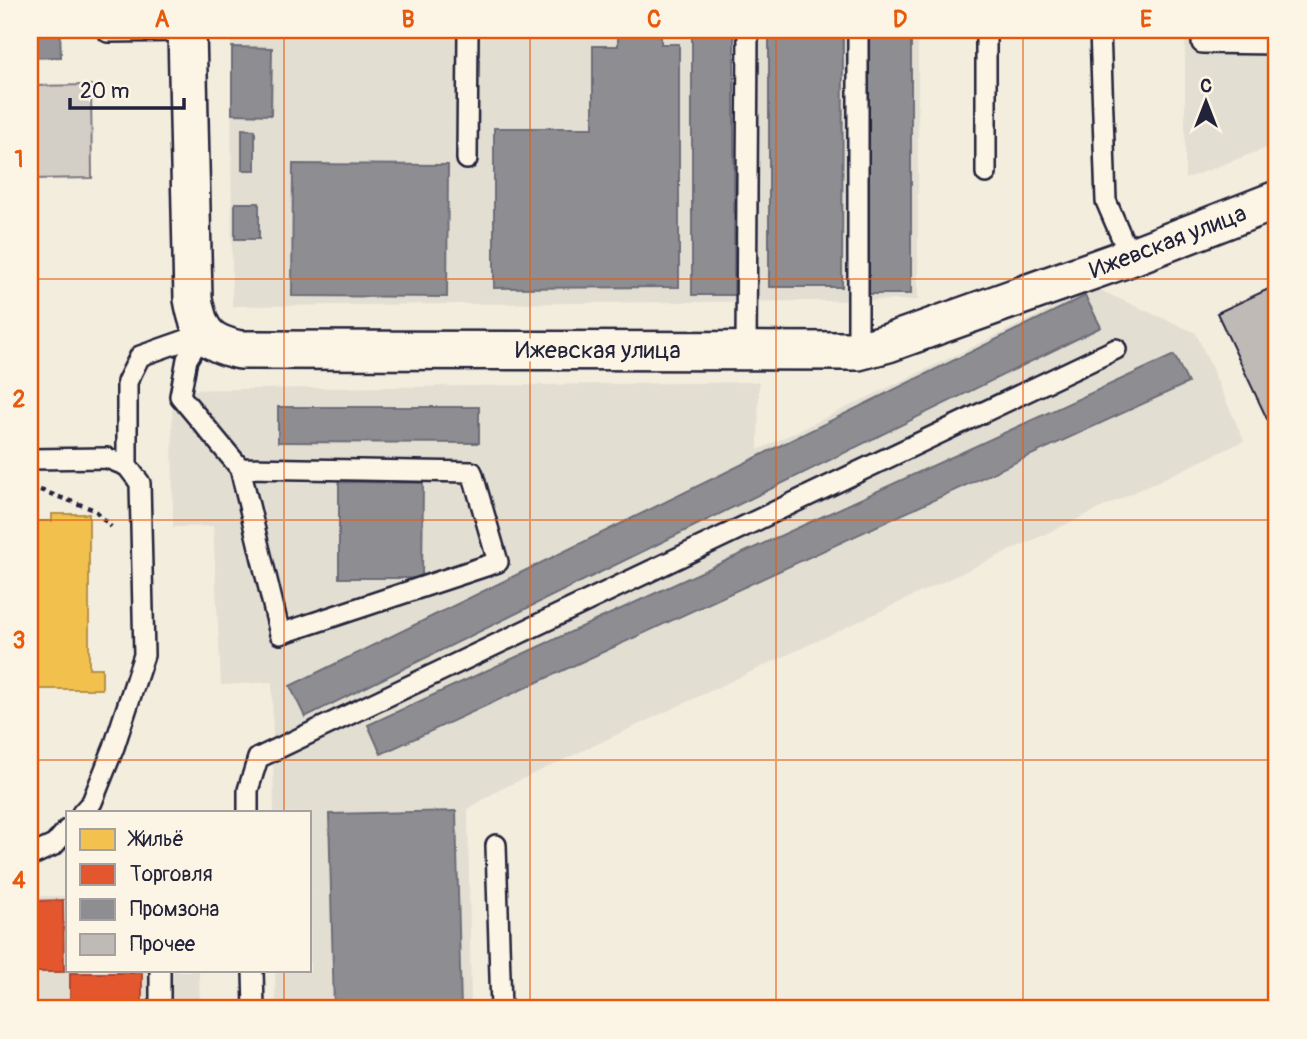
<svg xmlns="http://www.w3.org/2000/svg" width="1307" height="1039" font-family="Pangolin,sans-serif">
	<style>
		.built { fill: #e3ded2 }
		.green { fill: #d4cfc6; stroke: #7b7880; stroke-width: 2 }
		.homes { fill: #f2c14e; stroke: #b49148; stroke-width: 2 }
		.shops { fill: #e4572e; stroke: #aa4732; stroke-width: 2 }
		.industry { fill: #8d8d92; stroke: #6d6d78; stroke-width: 2 }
		.building { fill: #bfbab6; stroke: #22223b; stroke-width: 2 }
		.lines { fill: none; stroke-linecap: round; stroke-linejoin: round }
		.service-casing { stroke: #22223b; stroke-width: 24 }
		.minor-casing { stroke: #22223b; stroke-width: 42 }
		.path { stroke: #22223b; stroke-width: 4.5; stroke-dasharray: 5 5; stroke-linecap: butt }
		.service { stroke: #fcf5e5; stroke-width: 19 }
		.minor { stroke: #fcf5e5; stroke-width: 37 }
		.grid { fill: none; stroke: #e8590c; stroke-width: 2; stroke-opacity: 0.55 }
		.labels { text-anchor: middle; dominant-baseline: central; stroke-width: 7; stroke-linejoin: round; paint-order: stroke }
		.street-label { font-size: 24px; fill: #22223b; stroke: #fcf5e5 }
		.neatline { fill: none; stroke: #e8590c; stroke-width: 2.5 }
		.grid-label { font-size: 23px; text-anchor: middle; font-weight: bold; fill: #e8590c }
	</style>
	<rect width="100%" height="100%" fill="#f3edde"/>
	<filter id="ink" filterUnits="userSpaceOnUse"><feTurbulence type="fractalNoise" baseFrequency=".0143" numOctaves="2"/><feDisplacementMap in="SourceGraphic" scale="14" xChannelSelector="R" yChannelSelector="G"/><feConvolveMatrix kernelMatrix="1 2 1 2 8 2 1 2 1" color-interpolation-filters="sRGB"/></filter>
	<g filter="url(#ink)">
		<!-- built -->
		<path class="built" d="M 231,30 L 918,30 L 918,300 L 232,306 Z
			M 1185,30 L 1277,30 L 1277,144 L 1185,179 Z
			M 1095,288 L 1196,333 L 1244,441 L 499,790 L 468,809 L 471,1009 L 276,1009 L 275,971 L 310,971 L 310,813 L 274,813 L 272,682 L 221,685 L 213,526 L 173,527 L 172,390 L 759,382 L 758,450 Z
			M 30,896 L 68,896 L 68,971 L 199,971 L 200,1009 L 30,1009 Z"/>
		<!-- green -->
		<path class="green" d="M 91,85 L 92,178 L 30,179 L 30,86 Z"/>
		<!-- homes -->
		<path class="homes" d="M 52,514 L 89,514 L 89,668 L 102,668 L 102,689 L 30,689 L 30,521 L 52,521 Z
			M 30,725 L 31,725 L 31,821 L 30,821 Z"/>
		<!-- shops -->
		<path class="shops" d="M 63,900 L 64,972 L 30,972 L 30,901 Z
			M 70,973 L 142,973 L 142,1009 L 70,1009 Z"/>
		<!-- industry -->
		<path class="industry" d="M 30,30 L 60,30 L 61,57 L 30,58 Z
			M 618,30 L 661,30 L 661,44 L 679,44 L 679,287 L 494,288 L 494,128 L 593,128 L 593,46 L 618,46 Z
			M 692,30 L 734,30 L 734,295 L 692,295 Z
			M 769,30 L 843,30 L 842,287 L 769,287 Z
			M 869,30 L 911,30 L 911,294 L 869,294 Z
			M 232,47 L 272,48 L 271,115 L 232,114 Z
			M 242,129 L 255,130 L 255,170 L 242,170 Z
			M 293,164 L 448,165 L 447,297 L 292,296 Z
			M 235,203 L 259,203 L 259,239 L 235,239 Z
			M 1085,296 L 1101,327 L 305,717 L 290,686 Z
			M 1174,355 L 1188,383 L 381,754 L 368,725 Z
			M 278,407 L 479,407 L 479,443 L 278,442 Z
			M 339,482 L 423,483 L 422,578 L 339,578 Z
			M 456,811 L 461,1009 L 334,1009 L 329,814 Z"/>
		<!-- building -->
		<path class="building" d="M 1277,285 L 1277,414 L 1267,419 L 1217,313 Z"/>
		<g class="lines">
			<!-- service casing -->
			<g class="service-casing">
				<path id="service" d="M 107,30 L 108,32 L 188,31
					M 986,30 L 986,173
					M 1100,30 L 1106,201 L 1130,257
					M 1202,43 L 1277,44
					M 467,159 L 468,30
					M 203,334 L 187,359 L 180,396 L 240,468 L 280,634 L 498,562 L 472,472 L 240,468
					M 746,350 L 748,30
					M 858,351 L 858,30
					M 30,459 L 107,458 L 127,466 L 140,483 L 144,655 L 114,747 L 92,802 L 82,813
					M 127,466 L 127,382 L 140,356 L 203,334
					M 248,813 L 248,790 L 258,758 L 1116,349
					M 496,845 L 501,1009
					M 30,856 L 54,845 L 68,829
					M 253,971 L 254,1009
					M 160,1009 L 160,971"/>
			</g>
			<!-- minor casing -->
			<g class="minor-casing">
				<path id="minor" d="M 187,30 L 193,299 C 199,332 206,343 240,350 L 858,351 L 888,343 L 1130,257 L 1277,200"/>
			</g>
			<!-- path -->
			<path class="path" d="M 40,490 L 95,510 L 111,527"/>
			<!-- service -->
			<use href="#service" class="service"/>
			<!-- minor -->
			<use href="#minor" class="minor"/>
		</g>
	</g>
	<!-- grid -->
	<path class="grid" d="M 284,30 L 284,813M 530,30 L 530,1009M 776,30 L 776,1009M 1023,30 L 1023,1009M 30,279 L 1277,279M 30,520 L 1277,520M 30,760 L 1277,760M 284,971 L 284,1009"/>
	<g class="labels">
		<!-- street labels -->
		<g class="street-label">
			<text transform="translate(1168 242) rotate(-21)">Ижевская улица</text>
			<text x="598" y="350">Ижевская улица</text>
		</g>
	</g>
	<!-- margin -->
	<rect width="1307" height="1039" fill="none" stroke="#fcf5e5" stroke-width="77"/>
	<!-- legend -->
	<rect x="66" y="811" width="245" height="161" fill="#fcf5e5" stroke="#a5a1a1" stroke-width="2"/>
	<rect x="80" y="829" width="35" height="21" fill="#f2c14e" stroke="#a5a1a1" stroke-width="2"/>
	<text x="130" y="846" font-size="21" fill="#22223b">Жильё</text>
	<rect x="80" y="864" width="35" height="21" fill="#e4572e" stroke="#a5a1a1" stroke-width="2"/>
	<text x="130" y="881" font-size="21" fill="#22223b">Торговля</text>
	<rect x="80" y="899" width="35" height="21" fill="#8d8d92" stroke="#a5a1a1" stroke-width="2"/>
	<text x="130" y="916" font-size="21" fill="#22223b">Промзона</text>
	<rect x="80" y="934" width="35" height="21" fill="#bfbab6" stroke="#a5a1a1" stroke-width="2"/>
	<text x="130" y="951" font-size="21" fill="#22223b">Прочее</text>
	<!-- north arrow -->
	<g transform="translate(1206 102)" stroke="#fcf5e5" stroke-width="5" paint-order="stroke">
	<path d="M0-5L12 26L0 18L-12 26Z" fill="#22223b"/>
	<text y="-10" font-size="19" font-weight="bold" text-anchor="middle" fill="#22223b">С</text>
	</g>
	<!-- scale -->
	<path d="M70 98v10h114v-10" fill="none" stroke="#22223b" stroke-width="3.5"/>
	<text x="80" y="98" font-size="21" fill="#22223b" stroke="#fcf5e5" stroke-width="5" paint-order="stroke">20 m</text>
	<rect x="38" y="38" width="1230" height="962" class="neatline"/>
	<g class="grid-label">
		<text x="162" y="27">A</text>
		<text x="408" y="27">B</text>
		<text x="654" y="27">C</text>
		<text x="900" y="27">D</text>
		<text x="1146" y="27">E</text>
		<text x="19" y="167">1</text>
		<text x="19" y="407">2</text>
		<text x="19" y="648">3</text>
		<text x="19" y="888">4</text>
	</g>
</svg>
